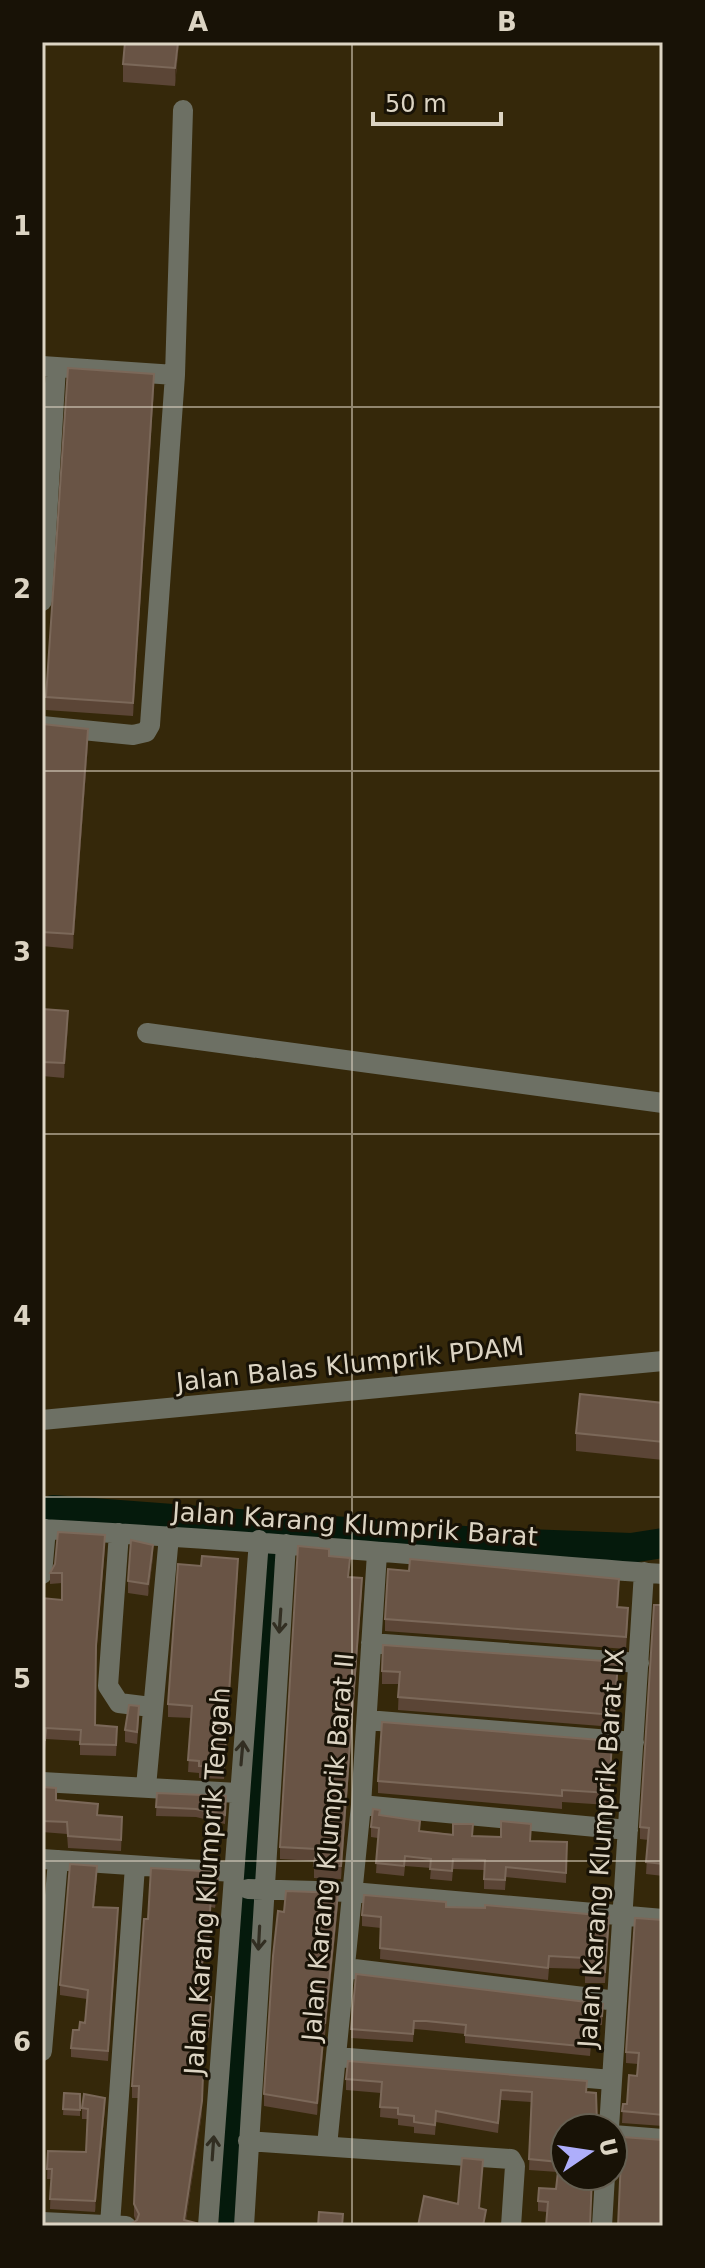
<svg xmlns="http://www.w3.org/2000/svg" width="705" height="2268" font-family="'DejaVu Sans',sans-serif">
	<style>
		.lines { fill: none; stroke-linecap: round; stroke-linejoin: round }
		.river { stroke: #051a0c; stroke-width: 30 }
		.minor { stroke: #6d7064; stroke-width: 20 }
		.wall { fill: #5b4536 }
		.shaded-wall { fill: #46331e }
		.building { fill: #695445; stroke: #7b6859; stroke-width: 2 }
		.oneway { stroke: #322e22 }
		.grid { fill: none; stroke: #dcd4c3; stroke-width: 2; stroke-opacity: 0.55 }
		.labels { text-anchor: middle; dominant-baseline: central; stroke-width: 6; stroke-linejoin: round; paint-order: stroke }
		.street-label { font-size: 26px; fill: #dcd4c3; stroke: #181206 }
		.neatline { fill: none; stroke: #dcd4c3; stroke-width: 3 }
		.grid-label { font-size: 26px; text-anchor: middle; font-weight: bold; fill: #dcd4c3 }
	</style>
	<rect width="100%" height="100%" fill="#35280a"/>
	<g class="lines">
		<!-- river -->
		<path class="river" d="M 53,1510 L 478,1542 L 631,1548 L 663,1543
			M 233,2226 L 252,1882 L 262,1798 L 274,1527"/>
		<!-- minor -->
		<path class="minor" d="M 42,366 L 175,375 L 150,725 L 146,732 L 133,735 L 42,726
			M 175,375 L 183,110
			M 42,601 L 56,367
			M 147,1033 L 663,1103
			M 42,1420 L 663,1361
			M 42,1529 C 249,1540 456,1558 663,1574
			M 119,1533 L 108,1686 L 119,1703 L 151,1707
			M 42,1574 L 46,1529
			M 371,1643 L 639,1663
			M 367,1720 L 634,1742
			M 42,1782 L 238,1793
			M 146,1787 L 169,1536
			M 361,1805 L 628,1830
			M 42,1859 L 233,1872
			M 248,1889 L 352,1892 L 663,1919
			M 346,1968 L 617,2001
			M 42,2051 L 58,1860
			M 337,2057 L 612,2080
			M 609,2128 L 644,1572
			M 613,2135 L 663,2139
			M 248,2141 L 511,2159 L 515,2166 L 511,2226
			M 327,2146 L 361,1805 L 377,1553
			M 42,2222 L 126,2226
			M 110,2225 L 135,1866
			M 208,2226 L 259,1540
			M 244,2226 L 286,1544
			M 602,2226 L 605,2176"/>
	</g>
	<!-- wall -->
	<path class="wall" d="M 179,42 L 175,86 L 123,82 L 123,64 Z
		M 154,387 L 133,716 L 46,710 L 46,697 Z
		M 42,724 L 88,744 L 73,949 L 42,946 Z
		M 42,1009 L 68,1025 L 64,1078 L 42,1076 Z
		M 663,1403 L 663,1460 L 576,1451 L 576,1433 Z
		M 105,1546 L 96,1656 L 95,1725 L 117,1738 L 116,1756 L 80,1755 L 80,1741 L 46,1739 L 45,1751 L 42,1750 L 42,1598 L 62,1600 L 62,1583 L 50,1584 L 50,1573 Z
		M 329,1556 L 362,1590 L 341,1879 L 314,1878 L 314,1861 L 280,1859 L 280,1847 Z
		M 153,1557 L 148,1596 L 128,1593 L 128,1581 Z
		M 238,1571 L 224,1779 L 199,1778 L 199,1773 L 188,1772 L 191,1718 L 168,1717 L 168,1704 Z
		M 619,1591 L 618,1607 L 628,1620 L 626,1649 L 385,1631 L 385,1619 Z
		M 663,1605 L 663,1876 L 646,1874 L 648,1840 L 640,1839 L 640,1827 Z
		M 382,1671 L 618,1674 L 614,1727 L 398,1710 L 399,1684 L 382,1684 Z
		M 139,1719 L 137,1744 L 125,1742 L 125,1730 Z
		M 612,1753 L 609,1805 L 562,1802 L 562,1809 L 378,1793 L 378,1781 Z
		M 42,1787 L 56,1800 L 98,1815 L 122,1828 L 121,1851 L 68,1848 L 67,1834 L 42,1832 Z
		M 157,1793 L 226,1805 L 225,1824 L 196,1817 L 156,1816 Z
		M 380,1815 L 420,1831 L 531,1841 L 567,1842 L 566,1883 L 506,1877 L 505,1890 L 484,1889 L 484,1870 L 453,1869 L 452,1881 L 430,1879 L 431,1868 L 405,1866 L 404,1876 L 376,1873 L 378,1838 L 371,1837 L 371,1827 Z
		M 97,1876 L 94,1907 L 118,1918 L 108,2061 L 71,2057 L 71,2048 L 79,2030 L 85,2023 L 87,1999 L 60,1995 L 60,1985 Z
		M 219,1884 L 215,1908 L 211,1907 L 208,1958 L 204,1957 L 202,1974 L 206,1987 L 205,1996 L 211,2009 L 209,2038 L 203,2037 L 199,2075 L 202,2113 L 186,2220 L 136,2221 L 134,2216 L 134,2204 L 138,2098 L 132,2098 L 132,2086 L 148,1919 Z
		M 338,1905 L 325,2035 L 309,2034 L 309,2038 L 323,2053 L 317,2115 L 264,2106 L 264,2094 L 284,1912 Z
		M 446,1907 L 609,1927 L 605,1983 L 585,1983 L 585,1969 L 549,1968 L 548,1980 L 380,1959 L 381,1928 L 362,1926 L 362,1915 Z
		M 663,1920 L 663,2126 L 622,2123 L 623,2104 L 627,2104 L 637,2076 L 638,2064 L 626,2063 L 626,2052 Z
		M 356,1974 L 603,2004 L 602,2025 L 593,2024 L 590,2056 L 465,2043 L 465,2034 L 426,2030 L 414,2029 L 413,2042 L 351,2038 Z
		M 346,2079 L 587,2081 L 565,2176 L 547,2212 L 538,2211 L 538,2201 L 556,2189 L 558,2172 L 529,2170 L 531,2102 L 501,2100 L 498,2133 L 436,2122 L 435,2135 L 414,2133 L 414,2127 L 398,2125 L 398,2119 L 380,2117 L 381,2093 L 346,2090 Z
		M 64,2093 L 80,2094 L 80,2116 L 63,2115 Z
		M 82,2108 L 105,2108 L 95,2212 L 50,2209 L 51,2179 L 47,2179 L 48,2151 L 86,2152 L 87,2119 L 82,2119 Z"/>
	<!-- shaded-wall -->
	<path class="shaded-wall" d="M 178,42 L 179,42 L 175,86 L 175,68 Z
		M 154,374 L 154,387 L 133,716 L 133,703 Z
		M 88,729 L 88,744 L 73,949 L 73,934 Z
		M 68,1011 L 68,1025 L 64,1078 L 64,1063 Z
		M 105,1535 L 105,1546 L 96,1656 L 96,1646 Z
		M 153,1545 L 153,1557 L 148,1596 L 148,1584 Z
		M 238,1559 L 238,1571 L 224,1779 L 224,1767 Z
		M 362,1578 L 362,1590 L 341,1879 L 341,1866 Z
		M 219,1872 L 219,1884 L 215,1908 L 215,1896 Z
		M 338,1893 L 338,1905 L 325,2035 L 325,2023 Z
		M 203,2025 L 203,2037 L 198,2086 L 198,2074 Z
		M 323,2041 L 323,2053 L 317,2115 L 317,2103 Z
		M 203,2075 L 202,2113 L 185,2226 L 184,2220 Z
		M 105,2098 L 105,2108 L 95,2212 L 95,2201 Z"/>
	<!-- building -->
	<path class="building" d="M 125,42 L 178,42 L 175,68 L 123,64 Z
		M 68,368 L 154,374 L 133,703 L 46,697 Z
		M 42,724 L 88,729 L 73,934 L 42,932 Z
		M 42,1009 L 68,1011 L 64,1063 L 42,1062 Z
		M 580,1394 L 663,1403 L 663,1442 L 576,1433 Z
		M 58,1532 L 105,1535 L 96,1646 L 95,1725 L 117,1727 L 116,1745 L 80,1744 L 81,1730 L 46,1728 L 45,1740 L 42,1740 L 42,1598 L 62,1600 L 62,1573 L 50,1573 L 55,1564 Z
		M 131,1540 L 153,1545 L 148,1584 L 128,1581 Z
		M 298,1546 L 329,1549 L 329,1556 L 350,1558 L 348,1577 L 362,1578 L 341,1866 L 314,1866 L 316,1849 L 280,1847 Z
		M 202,1556 L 238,1559 L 224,1767 L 199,1766 L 199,1761 L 188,1760 L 192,1706 L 168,1704 L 178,1564 L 201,1566 Z
		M 410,1559 L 619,1579 L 617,1607 L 628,1608 L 626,1637 L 385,1619 L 388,1569 L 409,1571 Z
		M 654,1605 L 663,1605 L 663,1864 L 646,1862 L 649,1828 L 640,1827 Z
		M 383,1645 L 618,1662 L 614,1715 L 398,1697 L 400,1672 L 382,1671 Z
		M 129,1705 L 139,1706 L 137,1732 L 125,1730 Z
		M 382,1722 L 612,1741 L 609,1793 L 562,1790 L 562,1796 L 378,1781 Z
		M 42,1787 L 56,1788 L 56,1800 L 98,1804 L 97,1815 L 122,1817 L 121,1840 L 68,1836 L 67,1822 L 42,1821 Z
		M 157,1793 L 226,1796 L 225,1815 L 196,1809 L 156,1807 Z
		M 373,1809 L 380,1810 L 379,1815 L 420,1821 L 419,1831 L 453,1835 L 453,1824 L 473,1824 L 472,1836 L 501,1837 L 501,1821 L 531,1824 L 530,1841 L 567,1842 L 566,1873 L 506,1867 L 505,1880 L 484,1879 L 485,1860 L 453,1859 L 452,1871 L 430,1869 L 431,1859 L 405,1856 L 404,1866 L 376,1863 L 379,1828 L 371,1827 Z
		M 70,1864 L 97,1866 L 93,1907 L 118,1908 L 108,2051 L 71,2048 L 73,2030 L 79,2030 L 80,2022 L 85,2023 L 88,1990 L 60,1985 Z
		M 151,1868 L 219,1872 L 215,1896 L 211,1895 L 208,1946 L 204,1945 L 201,1974 L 206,1975 L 203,1996 L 211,1997 L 209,2026 L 203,2025 L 198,2074 L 203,2075 L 202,2101 L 184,2220 L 200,2224 L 200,2226 L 127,2226 L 137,2220 L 139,2214 L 134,2204 L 139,2086 L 132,2086 L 144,1919 L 148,1919 Z
		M 286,1891 L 338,1893 L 325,2023 L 309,2022 L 307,2038 L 323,2041 L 317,2103 L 264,2094 L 273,1956 L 278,1911 L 284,1912 Z
		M 364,1895 L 446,1902 L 446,1907 L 485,1908 L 485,1905 L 609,1916 L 605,1972 L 585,1971 L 585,1958 L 549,1956 L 548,1968 L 380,1948 L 381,1917 L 362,1915 Z
		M 635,1918 L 663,1920 L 663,2115 L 622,2111 L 623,2104 L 627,2104 L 629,2075 L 637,2076 L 639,2053 L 626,2052 Z
		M 356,1974 L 603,2004 L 602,2016 L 593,2015 L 590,2047 L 465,2035 L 466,2025 L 426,2021 L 414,2021 L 413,2034 L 351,2029 Z
		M 348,2061 L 587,2081 L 586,2092 L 596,2093 L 597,2123 L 601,2128 L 565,2128 L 565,2176 L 592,2176 L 590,2226 L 546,2226 L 548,2202 L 538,2201 L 539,2188 L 556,2189 L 559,2162 L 529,2159 L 532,2092 L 501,2090 L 498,2123 L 436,2111 L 435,2125 L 414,2122 L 414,2116 L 398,2114 L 398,2108 L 380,2107 L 382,2082 L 346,2079 Z
		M 64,2093 L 80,2094 L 80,2110 L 63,2109 Z
		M 84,2094 L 105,2098 L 95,2201 L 50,2199 L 52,2169 L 47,2169 L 48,2151 L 86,2152 L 88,2109 L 82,2108 Z
		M 622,2137 L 663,2140 L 663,2226 L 618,2226 Z
		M 462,2158 L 483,2160 L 479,2208 L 486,2210 L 483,2226 L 418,2226 L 424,2196 L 458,2204 Z
		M 319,2212 L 343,2214 L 342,2226 L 318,2226 Z
		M 45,2223 L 104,2226 L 45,2226 Z"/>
	<!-- one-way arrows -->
	<defs><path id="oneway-shaft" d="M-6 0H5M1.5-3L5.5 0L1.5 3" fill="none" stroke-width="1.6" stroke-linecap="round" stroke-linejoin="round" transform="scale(2)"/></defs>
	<g class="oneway">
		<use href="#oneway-shaft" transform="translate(280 1621) rotate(94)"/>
		<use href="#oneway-shaft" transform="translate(242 1753) rotate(-85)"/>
		<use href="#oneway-shaft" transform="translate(259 1938) rotate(93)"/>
		<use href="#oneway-shaft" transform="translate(213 2148) rotate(-86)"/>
	</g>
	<!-- grid -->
	<path class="grid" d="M 352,42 L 352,2226M 42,407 L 663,407M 42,771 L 663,771M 42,1134 L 663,1134M 42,1497 L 663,1497M 42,1861 L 663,1861"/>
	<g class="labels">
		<!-- street labels -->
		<g class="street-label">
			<text transform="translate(350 1364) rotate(-6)">Jalan Balas Klumprik PDAM</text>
			<text transform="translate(355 1524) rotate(4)">Jalan Karang Klumprik Barat</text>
			<text transform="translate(328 1847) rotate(-85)">Jalan Karang Klumprik Barat II</text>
			<text transform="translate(601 1848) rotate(-86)">Jalan Karang Klumprik Barat IX</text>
			<text transform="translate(207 1881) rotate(-86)">Jalan Karang Klumprik Tengah</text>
		</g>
	</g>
	<!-- border -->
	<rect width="705" height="2268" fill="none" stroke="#181206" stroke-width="88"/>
	<!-- north arrow -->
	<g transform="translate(589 2152) rotate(77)"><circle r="38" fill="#181206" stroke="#666052" stroke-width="2"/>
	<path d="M0-6L14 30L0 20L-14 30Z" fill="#aeaefb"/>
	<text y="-12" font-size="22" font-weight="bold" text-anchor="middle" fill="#dcd4c3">U</text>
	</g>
	<!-- scale -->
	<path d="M373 112v12h128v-12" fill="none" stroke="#dcd4c3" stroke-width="4"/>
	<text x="385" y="112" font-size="24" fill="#dcd4c3" stroke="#181206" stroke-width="6" paint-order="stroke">50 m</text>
	<rect x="44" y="44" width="617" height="2180" class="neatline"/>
	<g class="grid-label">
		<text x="198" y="31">A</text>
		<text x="507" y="31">B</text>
		<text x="22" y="235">1</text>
		<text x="22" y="598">2</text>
		<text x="22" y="961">3</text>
		<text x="22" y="1325">4</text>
		<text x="22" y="1688">5</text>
		<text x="22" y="2051">6</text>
	</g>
</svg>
